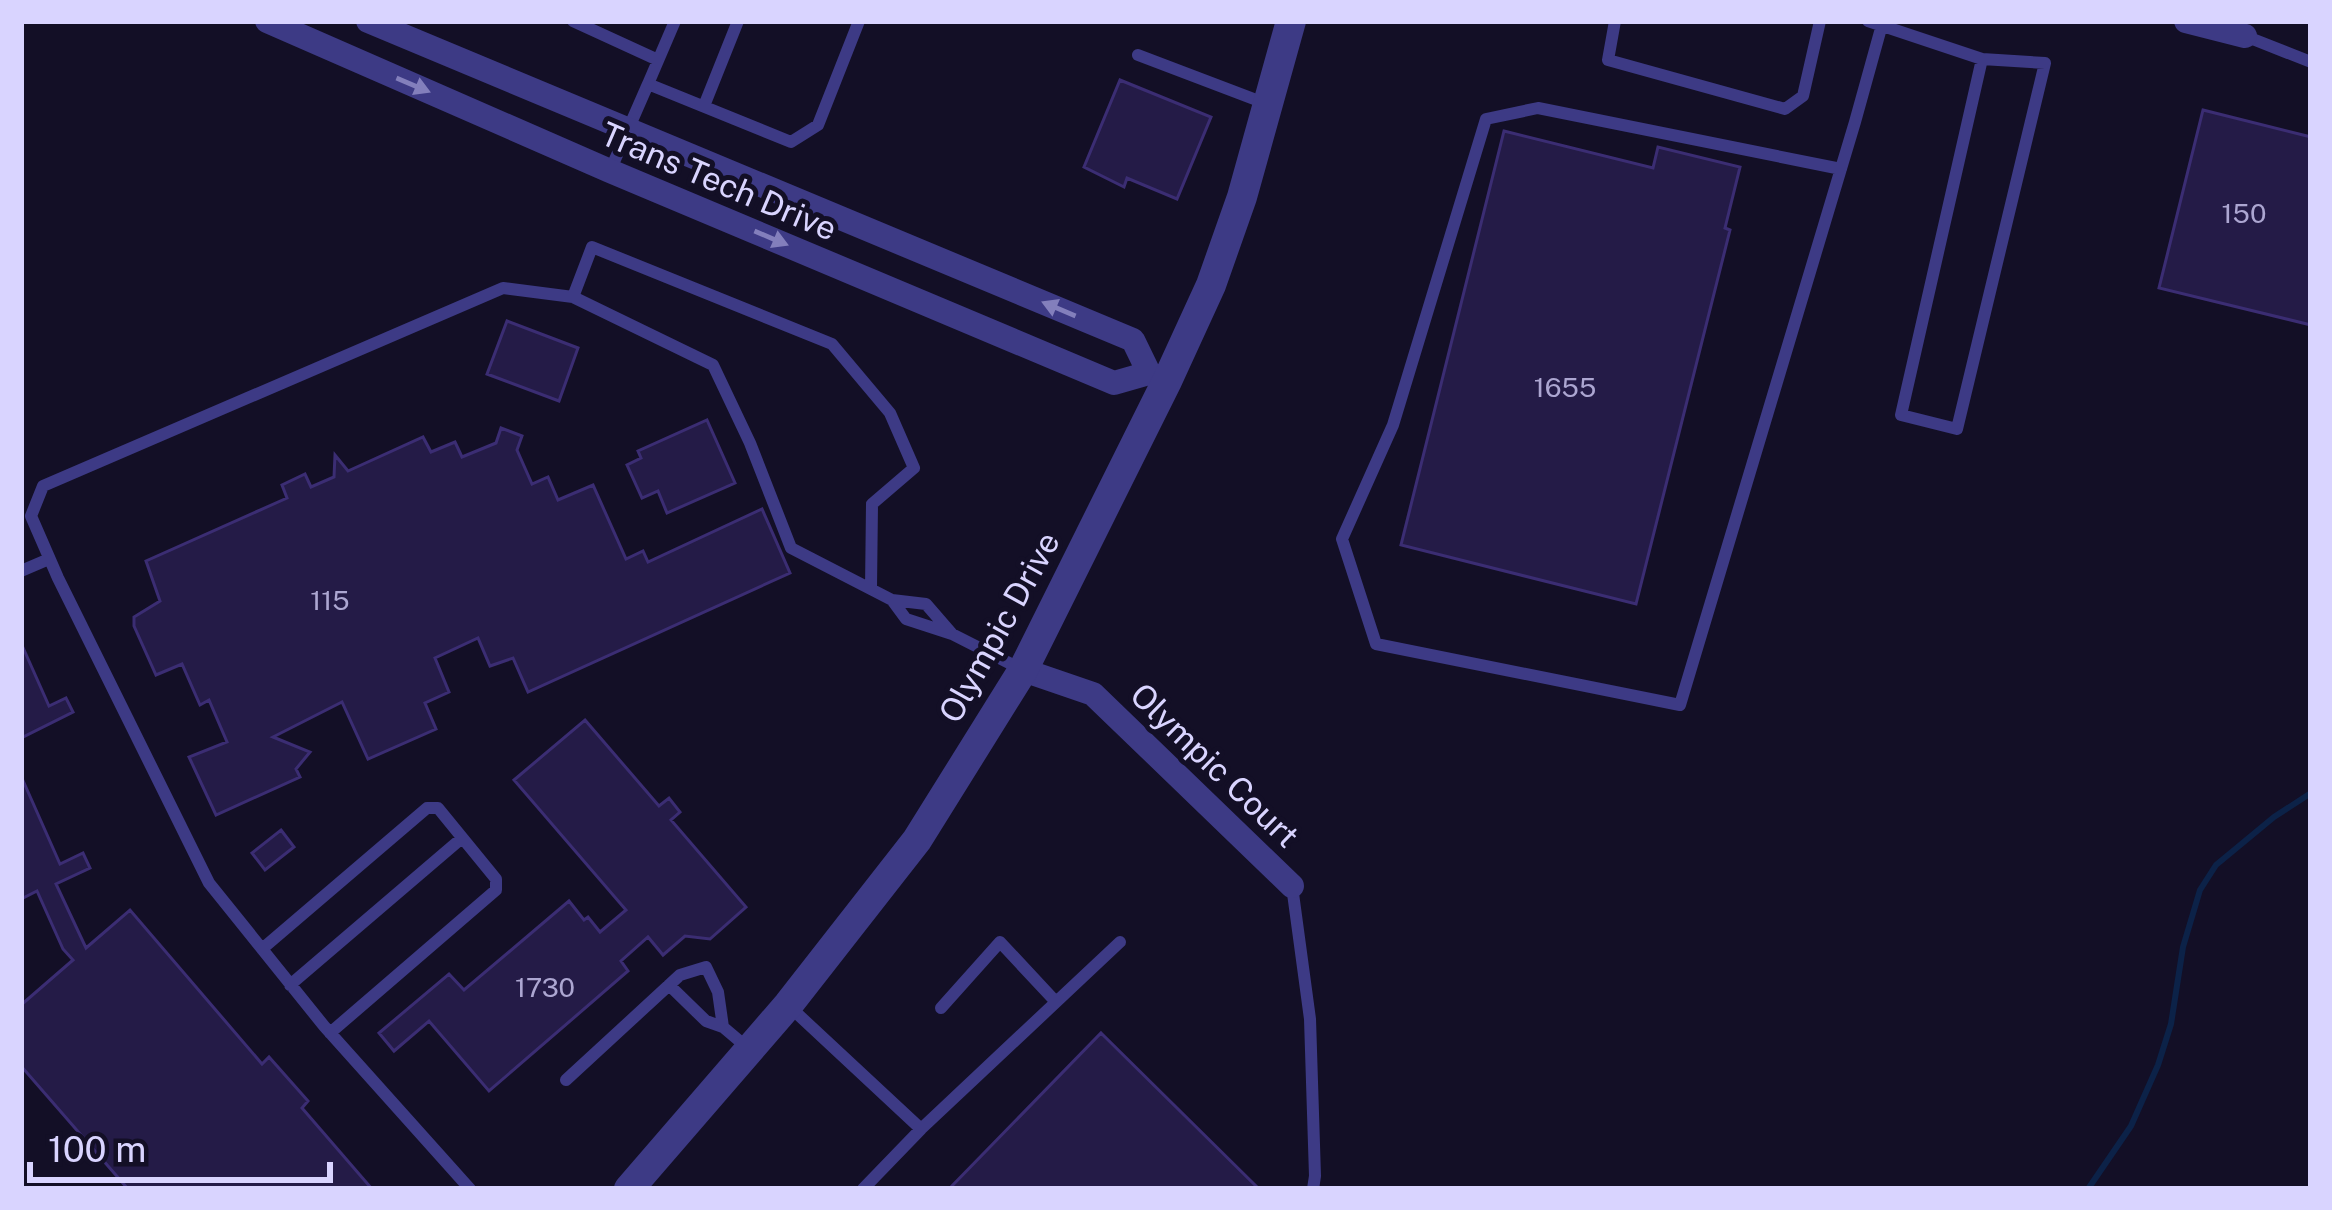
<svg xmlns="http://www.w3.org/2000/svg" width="2332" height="1210" font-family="'Public Sans',sans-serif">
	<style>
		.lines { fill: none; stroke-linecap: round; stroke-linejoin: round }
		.stream { stroke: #0c2248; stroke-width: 6 }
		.building { fill: #241b47; stroke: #3b2d73; stroke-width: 3 }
		.service { stroke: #3d3a85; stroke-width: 12 }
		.minor { stroke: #3d3a85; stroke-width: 24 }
		.tertiary { stroke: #3d3a85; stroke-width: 30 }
		.oneway { fill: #837fbc }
		.labels { text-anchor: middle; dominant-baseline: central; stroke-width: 10; stroke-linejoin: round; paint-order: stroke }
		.number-label { font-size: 27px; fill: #aca6d1 }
		.street-label { font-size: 33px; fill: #d9d4ff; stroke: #130f26 }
	</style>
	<rect width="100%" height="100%" fill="#130f26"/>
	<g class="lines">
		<!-- stream -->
		<path class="stream" d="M 2088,1189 L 2131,1126 L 2158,1065 L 2171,1024 L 2183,947 L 2200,890 L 2216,865 L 2274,817 L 2311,793"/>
	</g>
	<!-- building -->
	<path class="building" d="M 1120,80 L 1211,117 L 1177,199 L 1127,178 L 1124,187 L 1084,167 Z
		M 2203,110 L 2311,137 L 2311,325 L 2159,288 Z
		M 1504,131 L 1653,168 L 1658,147 L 1740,167 L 1725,228 L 1730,230 L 1636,604 L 1401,545 Z
		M 507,321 L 578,348 L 559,401 L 487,374 Z
		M 707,420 L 735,483 L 667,513 L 658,491 L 642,498 L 627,465 L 641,458 L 638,451 Z
		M 501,428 L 522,436 L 517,450 L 532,484 L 548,477 L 558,500 L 593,485 L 626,559 L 643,551 L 648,562 L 762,509 L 790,573 L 528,692 L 513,658 L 490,666 L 478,638 L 435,658 L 449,692 L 425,703 L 436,729 L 368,759 L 342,702 L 273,737 L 310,752 L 296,769 L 300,777 L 216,815 L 189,757 L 227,742 L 209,700 L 200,705 L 182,664 L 156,675 L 134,626 L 134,617 L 160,601 L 146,561 L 287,498 L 282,485 L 305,474 L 311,487 L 334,477 L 335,455 L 348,471 L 423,437 L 431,452 L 455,442 L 462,457 L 496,443 Z
		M 21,643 L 49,706 L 66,698 L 73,712 L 21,738 Z
		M 585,720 L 659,806 L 669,798 L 680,812 L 671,820 L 746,907 L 710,939 L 685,936 L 663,955 L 648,937 L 621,961 L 628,971 L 489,1091 L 429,1021 L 394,1051 L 379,1033 L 449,974 L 464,990 L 569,901 L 584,920 L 588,917 L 600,932 L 626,910 L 514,780 Z
		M 21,776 L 60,864 L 83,853 L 90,868 L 56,884 L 86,948 L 130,910 L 262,1064 L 269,1057 L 308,1101 L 302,1108 L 372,1189 L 128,1189 L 21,1066 L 21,1005 L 73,960 L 63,949 L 37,891 L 21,899 Z
		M 281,830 L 294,847 L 265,870 L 252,853 Z
		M 1101,1033 L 1259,1189 L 949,1189 Z"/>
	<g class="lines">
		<!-- service -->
		<path class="service" d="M 573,21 L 658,60
			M 1615,21 L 1608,60 L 1785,109 L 1803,96 L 1820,21
			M 1868,21 L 1982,59 L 2045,63 L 1957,429 L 1901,415 L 1982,59
			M 2245,36 L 2311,62
			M 1138,55 L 1267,104
			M 648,84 L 675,21
			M 704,106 L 738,21
			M 1841,169 L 1538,108 L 1486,119 L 1393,425 L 1342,539 L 1376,644 L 1680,705 L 1855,122 L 1883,21
			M 610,171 L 648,84 L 791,142 L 818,125 L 859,21
			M 573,297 L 592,247 L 832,344 L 890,413 L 914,468 L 872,504 L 871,589
			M 21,571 L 49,559
			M 892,600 L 906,619 L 952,634 L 1021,669
			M 1292,886 L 1310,1019 L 1315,1176 L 1313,1189
			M 262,949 L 427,808 L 438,808 L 496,879 L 496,890 L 330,1033
			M 290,985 L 462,838
			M 669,985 L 706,1021 L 723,1027 L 749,1049
			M 790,1007 L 921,1129 L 863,1189
			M 941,1008 L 1000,942 L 1056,1002
			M 566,1080 L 680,975 L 706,967 L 718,992 L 723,1027
			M 921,1129 L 1120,942
			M 470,1189 L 324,1026 L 209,883 L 58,578 L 31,516 L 43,486 L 503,288 L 573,297 L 713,365 L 750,443 L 791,548 L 892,600 L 926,604 L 952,634"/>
		<!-- minor -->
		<path class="minor" d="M 267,21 L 610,171 L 1114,383 L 1149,373 L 1167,381
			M 368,21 L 1133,340 L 1149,373
			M 2186,21 L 2245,36
			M 1023,670 L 1093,694 L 1292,886"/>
		<!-- tertiary -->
		<path class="tertiary" d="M 629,1189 L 788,1005 L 917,840 L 1023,670 L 1167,381 L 1211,285 L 1242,197 L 1291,21"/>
	</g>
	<!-- one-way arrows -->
	<defs><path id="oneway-solid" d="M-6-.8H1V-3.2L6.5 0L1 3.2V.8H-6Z" transform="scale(3)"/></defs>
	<g class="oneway">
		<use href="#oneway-solid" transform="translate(413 85) rotate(23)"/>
		<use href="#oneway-solid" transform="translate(771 238) rotate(23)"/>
		<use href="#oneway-solid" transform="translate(1059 309) rotate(-157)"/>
	</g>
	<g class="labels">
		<!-- number labels -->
		<g class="number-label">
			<text x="2244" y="213">150</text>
			<text x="1565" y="387">1655</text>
			<text x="330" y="600">115</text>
			<text x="545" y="987">1730</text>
		</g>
		<!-- street labels -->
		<g class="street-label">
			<text transform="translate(719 181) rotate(23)">Trans Tech Drive</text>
			<text transform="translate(999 627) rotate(-61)">Olympic Drive</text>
			<text transform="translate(1215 765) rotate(44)">Olympic Court</text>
		</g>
	</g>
	<!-- border -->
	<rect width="2332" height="1210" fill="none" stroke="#d9d4ff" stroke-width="48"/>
	<!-- scale -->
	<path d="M30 1162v18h300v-18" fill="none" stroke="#d9d4ff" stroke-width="6"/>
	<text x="48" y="1162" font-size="36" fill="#d9d4ff" stroke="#130f26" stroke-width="9" paint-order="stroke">100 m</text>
</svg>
